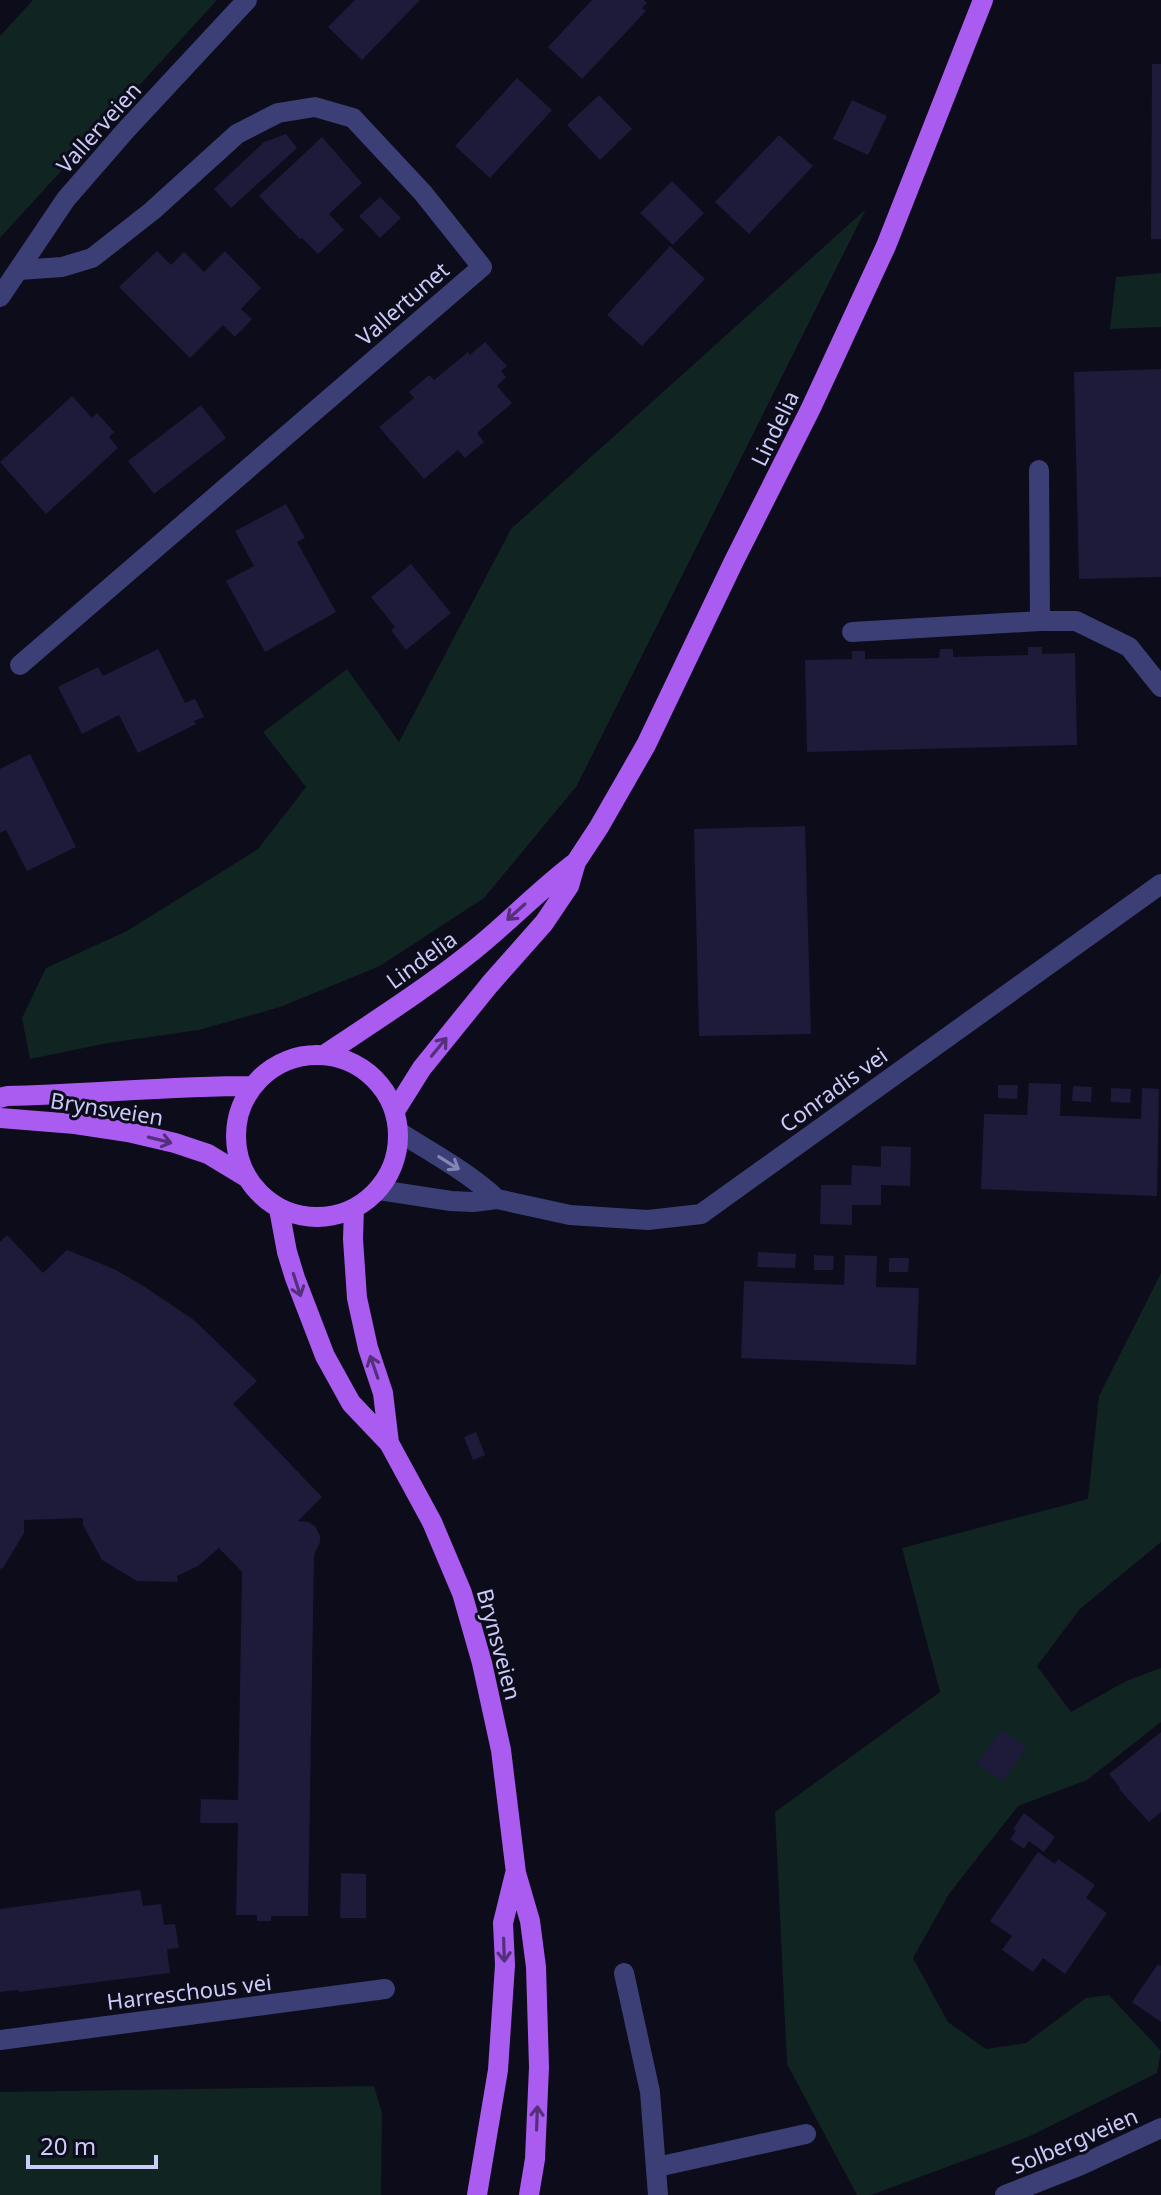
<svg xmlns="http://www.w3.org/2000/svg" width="1161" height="2195" font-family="'Noto Sans',sans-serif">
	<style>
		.green { fill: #102421 }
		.building { fill: #1d1a3a }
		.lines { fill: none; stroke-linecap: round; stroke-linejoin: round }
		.minor { stroke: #3b3f75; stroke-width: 20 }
		.major { stroke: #aa5bf0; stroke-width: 20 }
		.oneway { stroke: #54307a }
		.oneway2 { stroke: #8385b8 }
		.labels { text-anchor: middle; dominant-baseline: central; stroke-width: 6; stroke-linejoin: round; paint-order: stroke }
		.street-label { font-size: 22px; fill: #cbcbfa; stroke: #0d0c1a }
	</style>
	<rect width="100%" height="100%" fill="#0d0c1a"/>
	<!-- green -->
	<path class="green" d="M 33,0 L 217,0 L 0,238 L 0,36 Z
		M 866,209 L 576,787 L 484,898 L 380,966 L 280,1007 L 199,1030 L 108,1043 L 30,1059 L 22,1018 L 46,968 L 127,931 L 258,849 L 306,787 L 263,732 L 347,669 L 399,742 L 511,529 Z
		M 1161,273 L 1161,327 L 1110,329 L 1116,277 Z
		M 1161,1273 L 1161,1542 L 1080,1609 L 1037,1666 L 1071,1712 L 1126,1681 L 1161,1668 L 1161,1722 L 1087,1780 L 1018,1806 L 949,1894 L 913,1958 L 948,2022 L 986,2049 L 1026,2043 L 1086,1998 L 1109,1995 L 1161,2051 L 1157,2073 L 1028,2137 L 871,2195 L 857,2195 L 787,2064 L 775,1812 L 940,1692 L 902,1548 L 1088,1499 L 1099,1396 Z
		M 374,2086 L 382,2113 L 381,2195 L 0,2195 L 0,2092 Z"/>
	<!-- building -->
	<path class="building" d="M 355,0 L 420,0 L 362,60 L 328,27 Z
		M 592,0 L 644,0 L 647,3 L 642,8 L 646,11 L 582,79 L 548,47 Z
		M 1152,64 L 1161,64 L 1161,239 L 1151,239 Z
		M 517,78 L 552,110 L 490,178 L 455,146 Z
		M 599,95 L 632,129 L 600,160 L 567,125 Z
		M 852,100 L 887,116 L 868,155 L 833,139 Z
		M 286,134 L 297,148 L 231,208 L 214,189 L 264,142 Z
		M 779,135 L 813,166 L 749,234 L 715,202 Z
		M 322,137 L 362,183 L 329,214 L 344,230 L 318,254 L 302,238 L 300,239 L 259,196 Z
		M 672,181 L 704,213 L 673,245 L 640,213 Z
		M 380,197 L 401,218 L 380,238 L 359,216 Z
		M 670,246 L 705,279 L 642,346 L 607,315 Z
		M 157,251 L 171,265 L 184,252 L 204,272 L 225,251 L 261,288 L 241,309 L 252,319 L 235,337 L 223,325 L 190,358 L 119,287 Z
		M 485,342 L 507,366 L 501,371 L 506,377 L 497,386 L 512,403 L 477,433 L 484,442 L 465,458 L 458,450 L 424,479 L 379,427 L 414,398 L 409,392 L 429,375 L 434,380 L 468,352 L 470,355 Z
		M 1161,369 L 1161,577 L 1079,579 L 1074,372 Z
		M 72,396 L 92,418 L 97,413 L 114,432 L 109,437 L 118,448 L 46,514 L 0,462 Z
		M 201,405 L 226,438 L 154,494 L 128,461 Z
		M 286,504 L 305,538 L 297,542 L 336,612 L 265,652 L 226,581 L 254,566 L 235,531 Z
		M 411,564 L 451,613 L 406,650 L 391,630 L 395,627 L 371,597 Z
		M 1028,647 L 1042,647 L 1042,654 L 1075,653 L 1077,745 L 807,752 L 805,660 L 852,659 L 852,651 L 865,651 L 865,659 L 939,658 L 940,649 L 953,649 L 953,657 L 1028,655 Z
		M 158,649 L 185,703 L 195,699 L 204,717 L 194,721 L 196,724 L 138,753 L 119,715 L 82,734 L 58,687 L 98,667 L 103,676 Z
		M 30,754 L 76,847 L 27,871 L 6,830 L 0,833 L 0,769 Z
		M 805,826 L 811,1034 L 699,1036 L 694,829 Z
		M 1029,1083 L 1061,1084 L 1060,1116 L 1072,1116 L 1141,1119 L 1142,1088 L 1159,1089 L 1157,1196 L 981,1189 L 984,1114 L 1027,1115 Z
		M 998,1085 L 1018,1085 L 1017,1099 L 998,1098 Z
		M 1073,1086 L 1092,1087 L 1091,1102 L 1072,1101 Z
		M 1111,1088 L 1131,1089 L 1130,1103 L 1111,1102 Z
		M 881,1146 L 911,1147 L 910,1186 L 881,1185 L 881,1205 L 852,1205 L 852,1225 L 820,1224 L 821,1185 L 851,1185 L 852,1165 L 881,1167 Z
		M 7,1235 L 43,1273 L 67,1250 L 114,1269 L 142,1285 L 194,1320 L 257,1381 L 233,1404 L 322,1497 L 298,1521 L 308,1522 L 315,1526 L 320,1536 L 320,1542 L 314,1555 L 308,1916 L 271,1916 L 271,1921 L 257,1921 L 257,1915 L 236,1915 L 238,1823 L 200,1823 L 201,1799 L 238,1800 L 242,1574 L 243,1573 L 219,1548 L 198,1566 L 177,1576 L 178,1582 L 137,1581 L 102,1560 L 83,1525 L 83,1518 L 24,1520 L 24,1533 L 3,1568 L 0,1569 L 0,1242 Z
		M 758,1252 L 796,1254 L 795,1268 L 757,1267 Z
		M 814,1255 L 834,1256 L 833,1270 L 814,1270 Z
		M 845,1255 L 877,1256 L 876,1287 L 919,1288 L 916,1365 L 741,1358 L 744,1281 L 844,1285 Z
		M 889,1258 L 909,1258 L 908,1272 L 889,1272 Z
		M 476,1432 L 485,1455 L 473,1460 L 464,1437 Z
		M 1001,1730 L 1027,1747 L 1003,1781 L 977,1764 Z
		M 1161,1732 L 1161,1812 L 1149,1822 L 1119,1789 L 1120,1788 L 1109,1774 Z
		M 1024,1813 L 1055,1837 L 1044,1852 L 1029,1841 L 1024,1849 L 1010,1839 L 1016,1831 L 1013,1829 Z
		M 1038,1852 L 1055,1864 L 1058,1859 L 1095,1885 L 1086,1898 L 1107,1913 L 1065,1974 L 1043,1958 L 1033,1972 L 1002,1950 L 1012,1936 L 990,1921 Z
		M 341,1873 L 366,1874 L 366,1918 L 340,1918 Z
		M 140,1890 L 143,1906 L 161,1904 L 164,1925 L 175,1924 L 179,1948 L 167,1949 L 170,1973 L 19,1992 L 19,1990 L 0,1992 L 0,1909 Z
		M 1158,1964 L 1161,1966 L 1161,2022 L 1132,2002 Z"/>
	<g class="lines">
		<!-- minor -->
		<path class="minor" d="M 19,270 L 62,267 L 92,258 L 152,211 L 237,134 L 278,113 L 315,107 L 353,118 L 423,193 L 482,267 L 20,665
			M 0,297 L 66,199 L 126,130 L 247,0
			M 1039,470 L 1040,621
			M 852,632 L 1040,621 L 1076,621 L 1129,647 L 1161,687
			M 399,1132 C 432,1153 468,1172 497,1199
			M 379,1190 L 451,1201 L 473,1202 L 497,1199 L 570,1215 L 648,1220 L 701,1214 L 1161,884
			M 624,1973 L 650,2092 L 658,2195
			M 0,2040 L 385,1989
			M 657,2167 L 806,2134
			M 1005,2195 L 1079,2166 L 1161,2128"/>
		<!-- major -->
		<path class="major" d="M236 1136a81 81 0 1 1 162 0a81 81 0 1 1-162 0Z
			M 324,1055 C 375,1021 427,988 474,950 C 509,922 540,889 576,862
			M 0,1098 L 7,1096 C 89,1094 170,1086 252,1086
			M 395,1111 L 422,1068 L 490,984 L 544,923 L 569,886 L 576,862 L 599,827 L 646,745 L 734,561 L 811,408 L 886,246 L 983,0
			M 0,1118 L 75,1124 L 128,1132 L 175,1143 L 208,1154 L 246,1177
			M 279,1209 L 287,1252 L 295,1278 L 325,1356 L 351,1403 L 389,1443 L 432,1522 L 462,1593 L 482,1663 L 501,1750 L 516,1873 L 530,1921 L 536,1967 L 539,2067 L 535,2159 L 529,2195
			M 354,1209 L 353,1239 L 357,1298 L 368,1348 L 383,1393 L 389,1443
			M 477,2195 L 498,2070 L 505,1965 L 503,1923 L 515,1874"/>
	</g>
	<!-- one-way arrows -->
	<defs><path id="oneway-shaft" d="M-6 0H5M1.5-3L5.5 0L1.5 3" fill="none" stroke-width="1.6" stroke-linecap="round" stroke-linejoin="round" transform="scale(2)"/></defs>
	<g class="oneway">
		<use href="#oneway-shaft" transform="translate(516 912) rotate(138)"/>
		<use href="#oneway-shaft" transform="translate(439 1047) rotate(-51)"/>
		<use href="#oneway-shaft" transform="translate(160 1140) rotate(14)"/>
		<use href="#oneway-shaft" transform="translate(297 1285) rotate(72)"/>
		<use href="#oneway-shaft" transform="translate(374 1367) rotate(-109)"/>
		<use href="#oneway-shaft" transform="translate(504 1950) rotate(88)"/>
		<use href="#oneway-shaft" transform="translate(537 2118) rotate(-88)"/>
	</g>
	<use class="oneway2" href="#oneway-shaft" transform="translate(449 1163) rotate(32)"/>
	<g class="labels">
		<!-- street labels -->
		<g class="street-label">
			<text transform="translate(98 127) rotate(-48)">Vallerveien</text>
			<text transform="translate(402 303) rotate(-41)">Vallertunet</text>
			<text transform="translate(774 428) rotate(-64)">Lindelia</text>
			<text transform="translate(421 959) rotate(-36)">Lindelia</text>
			<text transform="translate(833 1089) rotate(-36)">Conradis vei</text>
			<text transform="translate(107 1108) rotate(9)">Brynsveien</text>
			<text transform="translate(500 1644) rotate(75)">Brynsveien</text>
			<text transform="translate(189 1991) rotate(-7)">Harreschous vei</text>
			<text transform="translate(1074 2140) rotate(-23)">Solbergveien</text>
		</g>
	</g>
	<!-- scale -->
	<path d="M28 2155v12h128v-12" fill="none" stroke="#cbcbfa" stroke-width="4"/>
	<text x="40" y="2155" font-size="24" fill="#cbcbfa" stroke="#0d0c1a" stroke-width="6" paint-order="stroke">20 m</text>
</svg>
